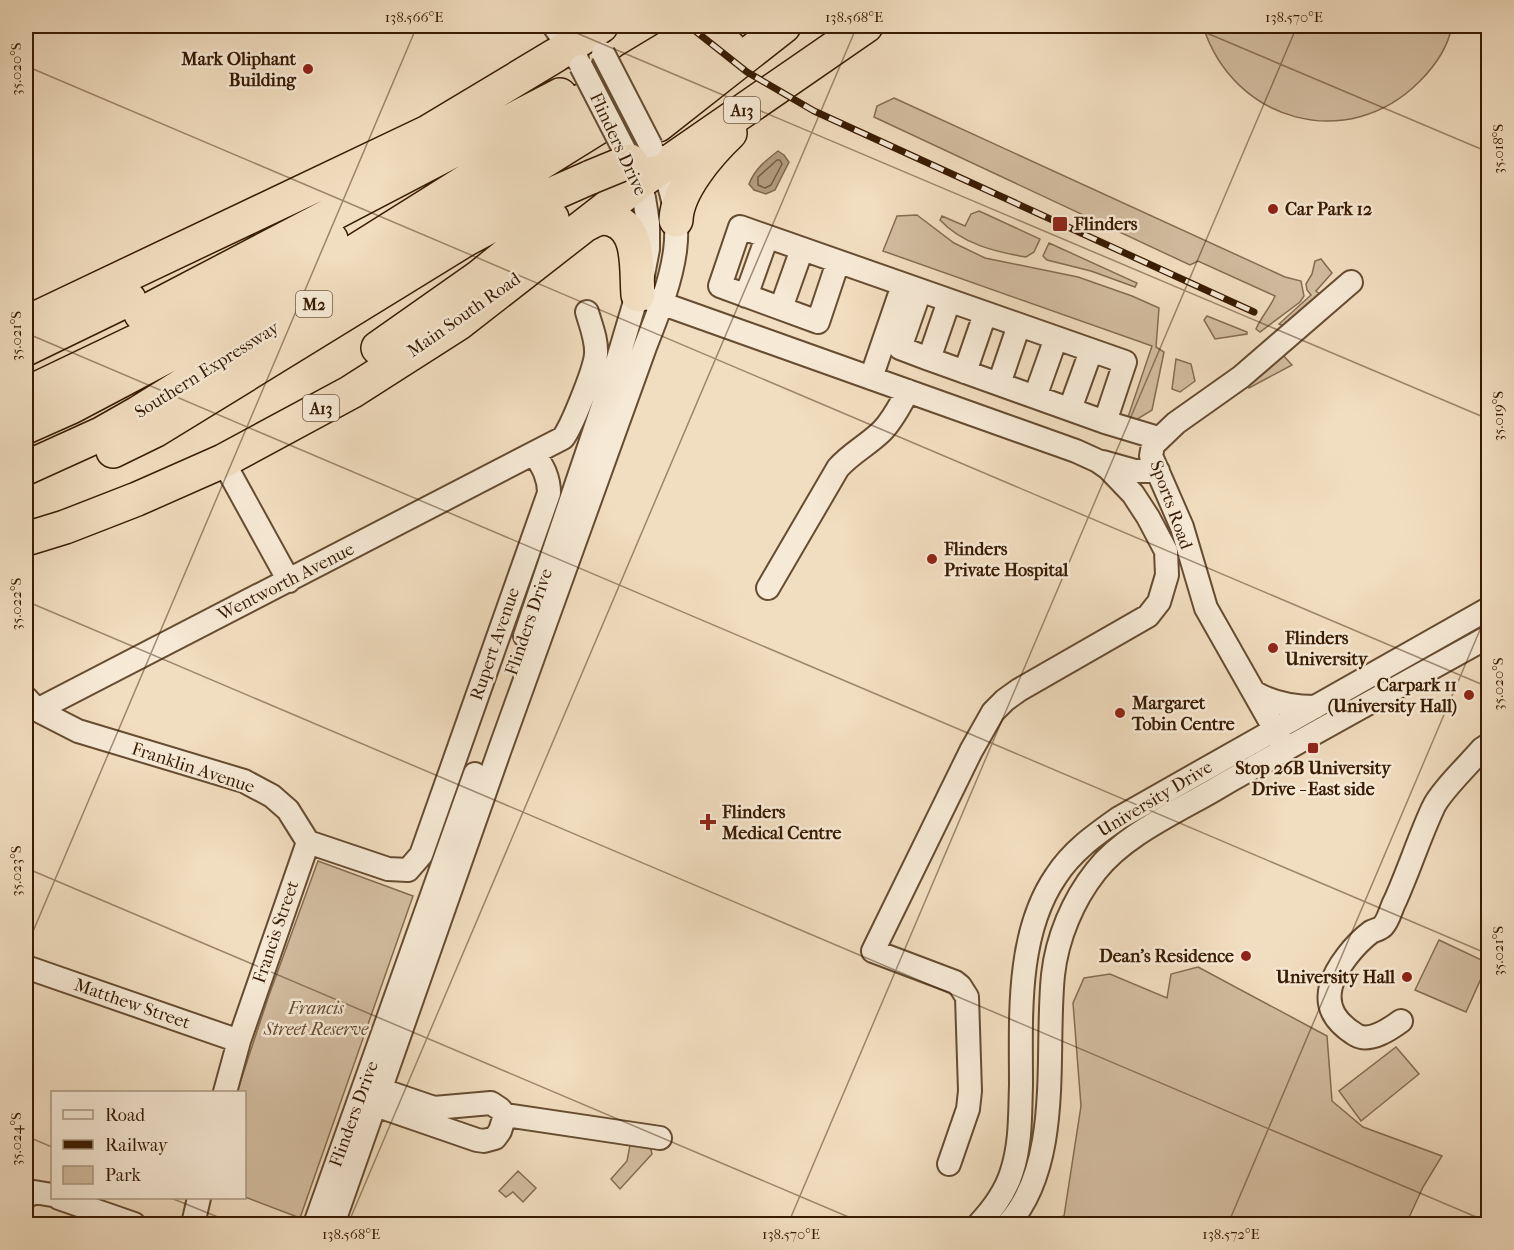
<svg xmlns="http://www.w3.org/2000/svg" width="1514" height="1250" font-family="'IM FELL French Canon',serif">
	<style>
		.green { fill: #d2bc9f; stroke: #856c50; stroke-width: 1.5 }
		.water { fill: #b29b7f; stroke: #81684d; stroke-width: 1.5 }
		.lines { fill: none; stroke-linecap: round; stroke-linejoin: round }
		.shore { stroke: #755b40; stroke-width: 1.5 }
		.minor-casing { stroke: #664c31; stroke-width: 26 }
		.highway-casing { stroke: #381b02; stroke-width: 36 }
		.minor { stroke: #f6e9d5; stroke-width: 22 }
		.highway { stroke: #f1ddbf; stroke-width: 33 }
		.rail-casing { stroke: #381b02; stroke-width: 7 }
		.rail { stroke: #f6e9d5; stroke-width: 4.5; stroke-dasharray: 14; stroke-linecap: butt }
		.minor-bridge-casing { stroke: #664c31; stroke-width: 26; stroke-linecap: butt }
		.highway-bridge-casing { stroke: #381b02; stroke-width: 36; stroke-linecap: butt }
		.minor-bridge { stroke: #f6e9d5; stroke-width: 22 }
		.highway-bridge { stroke: #f1ddbf; stroke-width: 33 }
		.ticks { fill: none; stroke: #381b02; stroke-width: 1.5; stroke-opacity: 0.45 }
		.poi-dot { fill: #8f2418; stroke: #f6e9d5; stroke-width: 2 }
		.labels { text-anchor: middle; dominant-baseline: central; stroke-width: 5; stroke-linejoin: round; paint-order: stroke }
		.shield { fill: #f6e9d5; stroke: #715941; stroke-width: 1.5 }
		.shield-label { font-size: 16px; font-weight: bold; fill: #381b02 }
		.poi-label { font-size: 18px; font-weight: bold; fill: #381b02; stroke: #f6e9d5; text-anchor: start }
		.street-label { font-size: 18px; fill: #381b02; stroke: #f6e9d5 }
		.park-label { font-size: 18px; font-style: italic; fill: #664b31; stroke: #f6e9d5 }
		.neatline { fill: none; stroke: #381b02; stroke-width: 2 }
		.ticks-label { font-size: 15px; text-anchor: middle; fill: #381b02 }
	</style>
	<rect width="100%" height="100%" fill="#f1ddbf"/>
	<filter id="stains"><feTurbulence type="fractalNoise" baseFrequency=".00333" numOctaves="4"/><feColorMatrix values="0 0 0 0 .2 0 0 0 0 .09 0 0 0 0 .02 0 0 0 .5 -.17"/></filter>
	<radialGradient id="worn" r=".72"><stop offset=".6" stop-color="#630" stop-opacity="0"/><stop offset="1" stop-color="#630" stop-opacity=".3"/></radialGradient>
	<!-- green -->
	<path class="green" d="M 1203,26 L 1452,26 C 1448,46 1435,66 1420,81 C 1348,154 1233,122 1203,26 Z
		M 894,98 L 1285,277 L 1301,281 L 1304,296 L 1300,302 L 1260,332 L 1256,329 C 1261,317 1270,308 1275,296 L 1198,261 L 1190,265 L 874,117 L 877,106 Z
		M 979,211 L 1040,239 L 1034,252 L 1026,257 C 996,252 962,244 940,220 L 942,216 L 965,226 L 971,214 Z
		M 917,215 L 954,243 L 985,258 L 1078,277 L 1132,296 L 1159,308 L 1156,347 L 1164,352 L 1152,410 L 1136,420 L 1128,417 L 1152,346 L 883,251 L 897,216 Z
		M 1049,243 L 1137,283 L 1135,287 L 1091,271 L 1047,260 L 1043,256 Z
		M 1321,259 L 1332,273 L 1316,291 L 1324,298 L 1296,323 L 1281,325 L 1279,324 L 1311,295 L 1307,290 L 1306,284 L 1312,274 L 1315,261 Z
		M 1207,316 L 1247,332 L 1247,334 L 1215,339 L 1204,320 Z
		M 1282,354 L 1292,365 L 1249,388 L 1246,382 Z
		M 1176,359 L 1191,364 L 1195,381 L 1180,392 L 1172,389 Z
		M 318,861 L 413,896 L 300,1218 L 245,1197 L 244,1092 L 237,1092 L 268,998 Z
		M 1439,940 L 1488,963 L 1466,1012 L 1415,990 Z
		M 1198,967 L 1327,1036 L 1332,1101 L 1363,1127 L 1442,1156 L 1423,1187 L 1406,1224 L 1034,1224 L 1064,1216 L 1081,1106 L 1073,1003 L 1084,978 L 1110,974 L 1167,998 L 1171,974 Z
		M 1396,1047 L 1419,1074 L 1361,1121 L 1339,1091 Z
		M 630,1145 L 650,1146 L 652,1154 L 620,1189 L 611,1179 L 627,1161 Z
		M 518,1171 L 536,1188 L 523,1202 L 513,1192 L 506,1197 L 499,1191 Z"/>
	<!-- water -->
	<path class="water" d="M 778,151 L 784,155 L 789,162 L 775,190 L 766,194 L 754,190 L 749,184 C 755,169 765,161 778,151 Z"/>
	<g class="lines">
		<!-- shore -->
		<path class="shore" d="M 777,160 L 780,160 L 782,164 L 771,185 L 765,188 L 758,185 L 758,177 Z"/>
		<!-- minor casing -->
		<g class="minor-casing">
			<path id="minor" d="M 554,26 L 577,59
				M 838,262 L 818,322 L 720,286 L 740,227 L 1125,362 L 1105,422 L 929,359 L 949,301
				M 920,291 L 900,348 L 929,359
				M 638,295 L 1076,451 L 1098,461 L 1108,468 L 1133,494 L 1148,517 L 1166,551 L 1167,575 L 1159,602 L 1148,616 L 1019,690 L 1005,700 L 993,712 L 971,751 L 873,951 L 955,982 L 960,986 L 967,997 L 970,1091 L 968,1109 L 949,1164
				M 746,296 L 767,237
				M 781,308 L 802,249
				M 965,372 L 985,314
				M 871,378 L 903,285
				M 999,384 L 1019,325
				M 1035,397 L 1056,338
				M 1070,409 L 1091,351
				M 1105,422 L 1158,438
				M 223,461 L 289,581
				M 1103,462 L 1135,471 L 1158,471
				M 768,588 L 838,468 C 851,453 868,445 882,431 C 893,420 900,405 908,391
				M 525,636 L 612,379 L 643,275 L 648,249 L 648,223 L 644,198 L 635,171
				M 1254,692 C 1273,704 1293,707 1315,707
				M 26,698 L 37,710 L 78,731 L 244,781 L 272,796 L 288,810 L 308,842 L 388,869 L 408,870 L 421,855 L 549,493 C 549,477 543,467 534,453
				M 37,710 L 563,438 C 572,426 595,369 596,354 C 597,340 591,326 587,312
				M 1282,742 L 1206,608 L 1182,527 L 1151,456 L 1153,445 L 1176,423 L 1241,377 L 1351,282
				M 26,967 L 239,1041
				M 1401,1021 C 1390,1029 1370,1043 1356,1035 C 1338,1024 1325,1009 1331,986 C 1336,967 1355,944 1371,932 C 1375,930 1381,929 1383,926 C 1389,920 1391,908 1395,901 C 1409,870 1419,838 1433,808 C 1439,793 1470,763 1482,749 L 1488,745
				M 225,1092 L 239,1041 L 308,842
				M 361,1100 L 477,1140 L 484,1141 L 495,1138 L 500,1131 L 505,1115 L 500,1109 L 491,1103 L 434,1108 L 367,1085
				M 505,1115 L 660,1138
				M 26,1197 L 34,1192 L 52,1195
				M 59,1198 L 134,1224
				M 193,1224 L 199,1198
				M 315,1224 L 475,774
				M 333,1224 L 500,749 L 645,347 C 672,278 694,226 656,155
				M 979,1224 C 993,1209 1006,1191 1012,1171 C 1021,1143 1020,1113 1021,1085 C 1021,1018 1016,934 1056,876 C 1072,851 1095,835 1119,818 L 1488,609
				M 1008,1224 C 1063,1163 1045,1052 1053,975 C 1057,938 1073,900 1096,871 C 1125,834 1179,811 1219,787 C 1308,736 1398,687 1488,637"/>
		</g>
		<!-- highway casing -->
		<g class="highway-casing">
			<path id="highway" d="M 631,70 L 704,26
				M 645,98 L 729,47
				M 658,125 L 784,26
				M 676,220 C 677,190 709,153 730,133
				M 587,224 C 596,219 603,216 613,220 C 641,229 636,271 638,295
				M 141,314 L 560,95
				M 26,323 L 428,132 L 556,55 L 601,26
				M 378,348 L 479,277 L 552,218
				M 26,349 L 129,299
				M 26,394 L 208,307 L 331,239
				M 26,427 L 71,407 L 226,325 L 352,253 L 470,179 L 583,100
				M 113,451 L 156,430 L 465,240 L 541,199 L 591,177
				M 26,468 L 101,434 L 138,413 L 597,128
				M 26,539 L 65,527 L 137,499 L 223,461 L 351,392 L 459,323 L 640,182 L 866,26"/>
		</g>
		<!-- minor -->
		<use href="#minor" class="minor"/>
		<!-- highway -->
		<use href="#highway" class="highway"/>
		<!-- rail casing -->
		<g class="rail-casing">
			<path id="rail" d="M 689,26 L 747,72 L 814,111 L 1254,312"/>
		</g>
		<!-- rail -->
		<use href="#rail" class="rail"/>
		<!-- minor-bridge casing -->
		<g class="minor-bridge-casing">
			<path id="minor-bridge" d="M 603,53 L 651,146
				M 581,66 L 630,161"/>
		</g>
		<!-- highway-bridge casing -->
		<g class="highway-bridge-casing">
			<path id="highway-bridge" d="M 591,177 L 630,161"/>
		</g>
		<!-- minor-bridge -->
		<use href="#minor-bridge" class="minor-bridge"/>
		<!-- highway-bridge -->
		<use href="#highway-bridge" class="highway-bridge"/>
	</g>
	<!-- ticks -->
	<path class="ticks" d="M 560,26 L 1488,419M 1190,26 L 1488,152M 26,66 L 1488,687M 26,333 L 1488,954M 26,601 L 1488,1222M 26,868 L 865,1224M 26,948 L 417,26M 26,1136 L 52,1147M 171,1198 L 235,1224M 348,1224 L 857,26M 788,1224 L 1297,26M 1228,1224 L 1488,611"/>
	<!-- markers -->
	<g class="poi-dot">
		<circle cx="308" cy="69" r="6"/>
		<circle cx="1273" cy="209" r="6"/>
		<rect x="1052" y="216" width="16" height="16" rx="3"/>
		<circle cx="932" cy="559" r="6"/>
		<circle cx="1273" cy="648" r="6"/>
		<circle cx="1469" cy="695" r="6"/>
		<circle cx="1120" cy="713" r="6"/>
		<rect x="1307" y="742" width="12" height="12" rx="3"/>
		<path d="M705 813h6v6h6v6h-6v6h-6v-6h-6v-6h6z"/>
		<circle cx="1246" cy="956" r="6"/>
		<circle cx="1407" cy="977" r="6"/>
	</g>
	<g class="labels">
		<!-- shield labels -->
		<g class="shield">
			<rect x="724" y="97" width="36" height="26" rx="4.5"/>
			<rect x="296" y="291" width="36" height="26" rx="4.5"/>
			<rect x="303" y="395" width="36" height="26" rx="4.5"/>
		</g>
		<g class="shield-label">
			<text x="742" y="110">A13</text>
			<text x="314" y="304">M2</text>
			<text x="321" y="408">A13</text>
		</g>
		<!-- poi labels -->
		<g class="poi-label">
			<text x="296" y="59" text-anchor="end">Mark Oliphant<tspan x="296" dy="21">Building</tspan></text>
			<text x="1285" y="209">Car Park 12</text>
			<text x="1074" y="224">Flinders</text>
			<text x="944" y="549">Flinders<tspan x="944" dy="21">Private Hospital</tspan></text>
			<text x="1285" y="638">Flinders<tspan x="1285" dy="21">University</tspan></text>
			<text x="1457" y="685" text-anchor="end">Carpark 11<tspan x="1457" dy="21">(University Hall)</tspan></text>
			<text x="1132" y="703">Margaret<tspan x="1132" dy="21">Tobin Centre</tspan></text>
			<text x="1313" y="768" text-anchor="middle">Stop 26B University<tspan x="1313" dy="21">Drive - East side</tspan></text>
			<text x="722" y="812">Flinders<tspan x="722" dy="21">Medical Centre</tspan></text>
			<text x="1234" y="956" text-anchor="end">Dean's Residence</text>
			<text x="1395" y="977" text-anchor="end">University Hall</text>
		</g>
		<!-- street labels -->
		<g class="street-label">
			<text transform="translate(618 144) rotate(65)">Flinders Drive</text>
			<text transform="translate(464 315) rotate(-35)">Main South Road</text>
			<text transform="translate(207 370) rotate(-32)">Southern Expressway</text>
			<text transform="translate(1171 505) rotate(70)">Sports Road</text>
			<text transform="translate(286 582) rotate(-27)">Wentworth Avenue</text>
			<text transform="translate(529 622) rotate(-71)">Flinders Drive</text>
			<text transform="translate(495 644) rotate(-71)">Rupert Avenue</text>
			<text transform="translate(193 768) rotate(18)">Franklin Avenue</text>
			<text transform="translate(1155 799) rotate(-31)">University Drive</text>
			<text transform="translate(276 932) rotate(-71)">Francis Street</text>
			<text transform="translate(132 1004) rotate(19)">Matthew Street</text>
			<text transform="translate(354 1114) rotate(-70)">Flinders Drive</text>
		</g>
		<!-- park labels -->
		<g class="park-label">
			<text x="316" y="1008">Francis<tspan x="316" dy="21">Street Reserve</tspan></text>
		</g>
	</g>
	<!-- margin -->
	<rect width="1514" height="1250" fill="none" stroke="#f1ddbf" stroke-width="66"/>
	<!-- legend -->
	<rect x="51" y="1091" width="195" height="108" fill="#f6e9d5" stroke="#aa9781" stroke-width="1.5"/>
	<rect x="63" y="1110" width="30" height="9" fill="#f6e9d5" stroke="#aa9781" stroke-width="1.5"/>
	<text x="105" y="1121" font-size="18" fill="#381b02">Road</text>
	<rect x="63" y="1140" width="30" height="9" fill="#381b02" stroke="#aa9781" stroke-width="1.5"/>
	<text x="105" y="1151" font-size="18" fill="#381b02">Railway</text>
	<rect x="63" y="1166" width="30" height="18" fill="#d2bc9f" stroke="#aa9781" stroke-width="1.5"/>
	<text x="105" y="1181" font-size="18" fill="#381b02">Park</text>
	<rect x="33" y="33" width="1448" height="1184" class="neatline"/>
	<g class="ticks-label">
		<text x="414" y="22">138.566°E</text>
		<text x="854" y="22">138.568°E</text>
		<text x="1294" y="22">138.570°E</text>
		<text transform="translate(16 69) rotate(-90)" y="5">35.020°S</text>
		<text transform="translate(1498 149) rotate(-90)" y="5">35.018°S</text>
		<text transform="translate(16 336) rotate(-90)" y="5">35.021°S</text>
		<text transform="translate(1498 416) rotate(-90)" y="5">35.019°S</text>
		<text transform="translate(16 604) rotate(-90)" y="5">35.022°S</text>
		<text transform="translate(1498 684) rotate(-90)" y="5">35.020°S</text>
		<text transform="translate(16 871) rotate(-90)" y="5">35.023°S</text>
		<text transform="translate(1498 951) rotate(-90)" y="5">35.021°S</text>
		<text transform="translate(16 1139) rotate(-90)" y="5">35.024°S</text>
		<text x="351" y="1239">138.568°E</text>
		<text x="791" y="1239">138.570°E</text>
		<text x="1231" y="1239">138.572°E</text>
	</g>
	<rect width="100%" height="100%" filter="url(#stains)"/>
	<rect width="100%" height="100%" fill="url(#worn)"/>
</svg>
